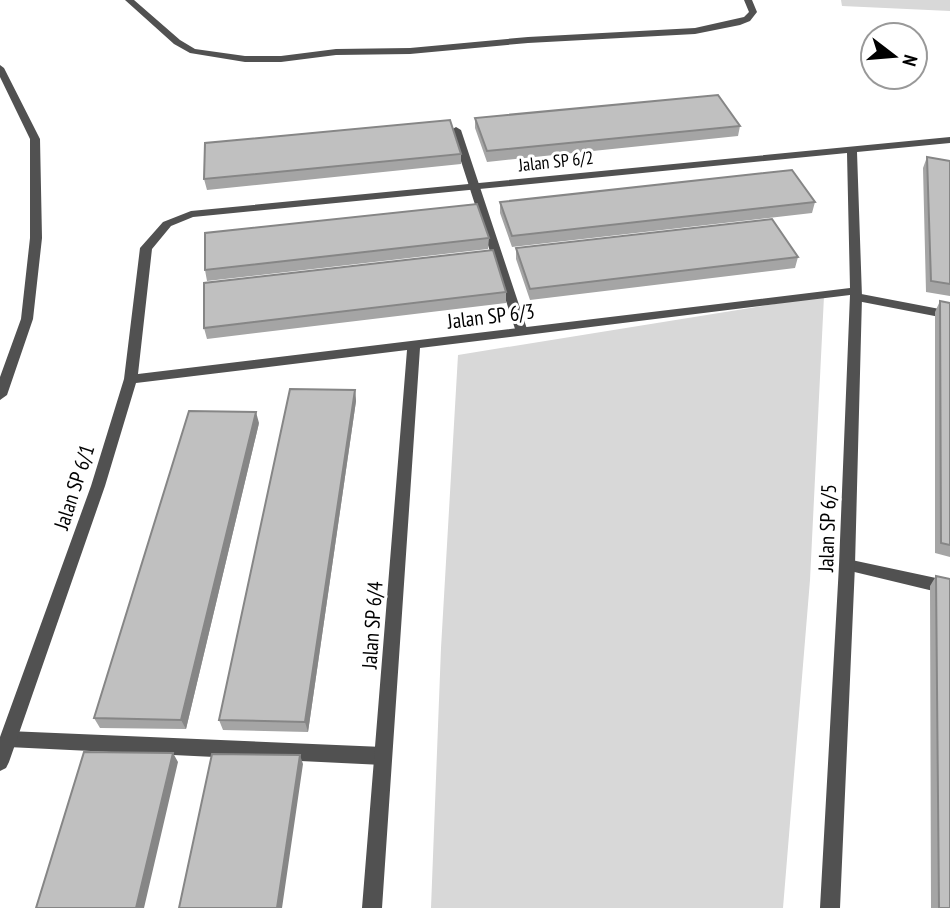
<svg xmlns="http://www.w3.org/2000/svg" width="950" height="908" font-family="'PT Sans Narrow',sans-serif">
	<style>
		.green { fill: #d8d8d8 }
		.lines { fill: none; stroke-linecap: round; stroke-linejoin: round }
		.service { fill: #515151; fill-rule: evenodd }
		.minor { fill: #515151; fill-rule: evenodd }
		.tertiary { fill: #515151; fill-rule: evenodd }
		.wall { fill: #a5a5a5 }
		.shaded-wall { fill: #868686 }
		.building { fill: #c0c0c0; stroke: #868686; stroke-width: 2 }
		.labels { text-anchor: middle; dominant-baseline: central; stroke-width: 6; stroke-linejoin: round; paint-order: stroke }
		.far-street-label { font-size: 18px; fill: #000; stroke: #fff }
		.street-label { font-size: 21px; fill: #000; stroke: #fff }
	</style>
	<rect width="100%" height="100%" fill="#fff"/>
	<!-- green -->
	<path class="green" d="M 841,0 L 950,0 L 950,11 L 842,6 Z
		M 824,296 L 810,580 L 783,908 L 431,908 L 441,648 L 458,355 Z"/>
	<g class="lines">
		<!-- service -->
		<path class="service" d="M 125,0 L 134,0 L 180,40 L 195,49 L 245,56 L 281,56 L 336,49 L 410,48 L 528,37 L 695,28 L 744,17 L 749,12 L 744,0 L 752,0 L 757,12 L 750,21 L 740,25 L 695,34 L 528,43 L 410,54 L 336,55 L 281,62 L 245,62 L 190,53 L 174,44 Z
			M 456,127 L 461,130 L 528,332 L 526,335 L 518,335 L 516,332 L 451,130 Z
			M 856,293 L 950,311 L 950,319 L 852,300 L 850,297 Z
			M 847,559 L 950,581 L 950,595 L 842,569 L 839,565 L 842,561 Z
			M 8,731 L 383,747 L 389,750 L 392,756 L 389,762 L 383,765 L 8,747 L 2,745 L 2,733 Z"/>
		<!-- minor -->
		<path class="minor" d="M 950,137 L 950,143 L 857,152 L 862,297 L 855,565 L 840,908 L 820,908 L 839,565 L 850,295 L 420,348 L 382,908 L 362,908 L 407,350 L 136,383 L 105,486 L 9,762 L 6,768 L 0,771 L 0,737 L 91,486 L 124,379 L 140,248 L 163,222 L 191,211 ZM 847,153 L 850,288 L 138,374 L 152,249 L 171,226 L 193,217 Z"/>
		<!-- tertiary -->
		<path class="tertiary" d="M 0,65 L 4,68 L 40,139 L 42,238 L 33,319 L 7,395 L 0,400 L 0,377 L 21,319 L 30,238 L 30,139 L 0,77 Z"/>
	</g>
	<!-- wall -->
	<path class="wall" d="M 475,118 L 740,126 L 738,136 L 487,162 L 475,128 Z
		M 461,154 L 461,164 L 207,190 L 204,179 Z
		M 927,157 L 950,161 L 950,296 L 926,292 L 923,168 Z
		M 500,202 L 815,202 L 812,213 L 512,247 L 500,213 Z
		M 489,238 L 488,249 L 207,281 L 205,270 Z
		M 516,248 L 798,257 L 795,268 L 530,300 L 516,259 Z
		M 506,292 L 506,303 L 207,339 L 204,328 Z
		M 940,301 L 950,303 L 950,557 L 935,553 L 935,312 Z
		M 355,390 L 356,401 L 308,732 L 223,730 L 219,720 Z
		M 259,423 L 186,729 L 100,728 L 94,718 Z
		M 936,576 L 950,908 L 931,908 L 930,586 Z"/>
	<!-- shaded-wall -->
	<path class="shaded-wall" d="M 355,390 L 356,401 L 308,732 L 305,722 Z
		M 256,412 L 259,423 L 186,729 L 181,720 Z
		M 173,753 L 178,762 L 144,908 L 136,908 Z
		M 300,755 L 303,764 L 282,908 L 277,908 Z"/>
	<!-- building -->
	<path class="building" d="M 718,95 L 740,126 L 487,151 L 475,118 Z
		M 450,120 L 461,154 L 204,179 L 205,143 Z
		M 927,157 L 950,161 L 950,284 L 931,281 Z
		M 792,170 L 815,202 L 512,236 L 500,202 Z
		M 477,204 L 489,238 L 205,270 L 205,233 Z
		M 772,219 L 798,257 L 530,289 L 516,248 Z
		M 493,250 L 506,292 L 204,328 L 204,283 Z
		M 940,301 L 950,303 L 950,545 L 941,543 Z
		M 290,389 L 355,390 L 305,722 L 219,720 Z
		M 189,411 L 256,412 L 181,720 L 94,718 Z
		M 936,576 L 950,579 L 950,908 L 939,908 Z
		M 84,752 L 173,753 L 136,908 L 36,908 Z
		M 212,754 L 300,755 L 277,908 L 179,908 Z"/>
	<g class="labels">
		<!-- far-street labels -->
		<g class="far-street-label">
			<text transform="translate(556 161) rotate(-6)">Jalan SP 6/2</text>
		</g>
		<!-- street labels -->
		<g class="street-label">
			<text transform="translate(491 316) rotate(-7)">Jalan SP 6/3</text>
			<text transform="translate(74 487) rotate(-72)">Jalan SP 6/1</text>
			<text transform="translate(827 528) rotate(-88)">Jalan SP 6/5</text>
			<text transform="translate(372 625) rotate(-86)">Jalan SP 6/4</text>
		</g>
	</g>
	<!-- north arrow -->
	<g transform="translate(894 56) rotate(106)"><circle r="33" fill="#ffffff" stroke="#999999" stroke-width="2"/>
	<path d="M0-5L12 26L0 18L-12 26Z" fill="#000000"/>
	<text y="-10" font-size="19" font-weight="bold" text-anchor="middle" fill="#000000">N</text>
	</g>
</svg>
